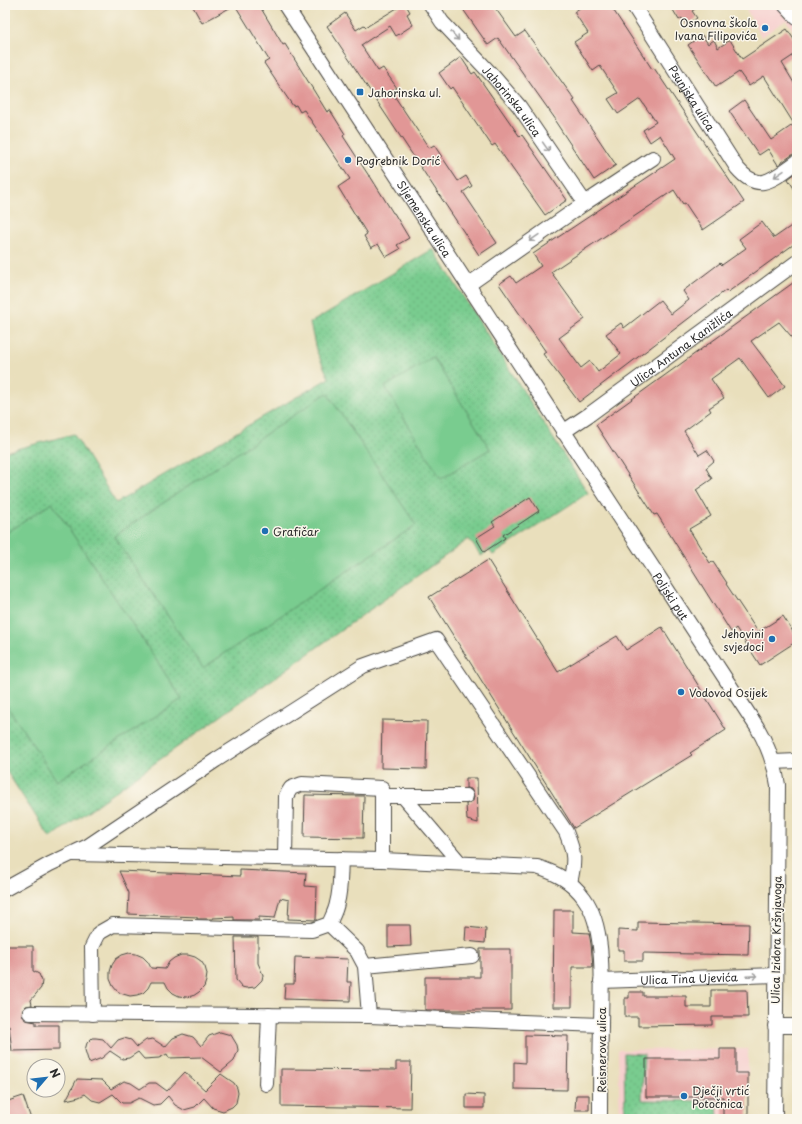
<svg xmlns="http://www.w3.org/2000/svg" width="802" height="1124" font-family="'Playpen Sans',sans-serif">
	<style>
		.built { fill: #f7d0cf }
		.green { fill: url(#green-dots); stroke: #527c5d }
		.pitch { fill: #79cc8f; stroke: #527c5d }
		.building { fill: #e19796 }
		.lines { fill: none; stroke-linecap: round; stroke-linejoin: round }
		.minor-casing { stroke: #484641; stroke-width: 16 }
		.minor { stroke: #fff; stroke-width: 14 }
		.oneway { stroke: #a0a0a0 }
		.poi-dot { fill: #1f6fb2; stroke: #fbf7ec; stroke-width: 1.5 }
		.labels { text-anchor: middle; dominant-baseline: central; stroke-width: 3; stroke-linejoin: round; paint-order: stroke }
		.poi-label { font-size: 11px; fill: #2b2b2b; stroke: #fbf7ec; text-anchor: start }
		.street-label { font-size: 11px; fill: #2b2b2b; stroke: #fbf7ec }
	</style>
	<defs>
		<pattern id="green-dots" width="8" height="8" patternUnits="userSpaceOnUse"><rect width="8" height="8" fill="#79cc8f"/><path d="M2 2h.1M6 6h.1" fill="none" stroke="#69af7c" stroke-width="1.8" stroke-linecap="round"/></pattern>
	</defs>
	<rect width="100%" height="100%" fill="#fbf7ec"/>
	<filter id="ink" filterUnits="userSpaceOnUse"><feTurbulence type="fractalNoise" baseFrequency=".025" numOctaves="2"/><feDisplacementMap in="SourceGraphic" scale="8" xChannelSelector="R" yChannelSelector="G"/><feConvolveMatrix kernelMatrix="1 2 1 2 8 2 1 2 1" color-interpolation-filters="sRGB"/></filter>
	<filter id="wash" filterUnits="userSpaceOnUse"><feTurbulence type="fractalNoise" baseFrequency=".012" numOctaves="4" result="noise"/><feDisplacementMap in="SourceGraphic" scale="16" xChannelSelector="R" yChannelSelector="G"/><feGaussianBlur stdDeviation="0.9" result="paint"/><feColorMatrix in="noise" values="0 0 0 0 0 0 0 0 0 0 0 0 0 0 0 0 0 1.4 0 .05"/><feComposite in="paint" operator="in"/></filter>
	<g filter="url(#wash)">
		<rect width="100%" height="100%" fill="#e9dfbc"/>
		<!-- built -->
		<path class="built" d="M 744,5 L 797,5 L 797,37 L 786,20 L 761,37 Z
			M 748,1049 L 748,1119 L 620,1119 L 618,1050 Z"/>
		<!-- green -->
		<path class="green" d="M 433,249 L 588,493 L 493,555 L 489,550 L 481,556 L 469,539 L 50,838 L 5,769 L 5,452 L 74,434 L 116,503 L 329,378 L 316,350 L 310,323 Z
			M 624,1053 L 644,1054 L 642,1100 L 717,1101 L 718,1119 L 625,1119 Z"/>
		<!-- pitch -->
		<path class="pitch" d="M 433,357 L 490,449 L 441,479 L 385,387 Z
			M 327,393 L 416,525 L 203,668 L 114,536 Z
			M 52,503 L 182,699 L 57,781 L 5,703 L 5,534 Z"/>
		<g id="blocks">
			<!-- building -->
			<path class="building" d="M 192,5 L 259,5 L 283,45 L 285,44 L 327,112 L 330,110 L 345,134 L 343,136 L 369,176 L 370,176 L 393,213 L 394,213 L 409,238 L 397,245 L 400,249 L 386,257 L 378,244 L 371,248 L 364,236 L 367,234 L 338,187 L 350,179 L 304,110 L 300,112 L 296,105 L 293,106 L 282,90 L 264,63 L 269,60 L 235,5 L 202,23 Z
				M 402,5 L 406,5 L 410,12 L 407,14 L 413,25 L 396,36 L 390,26 L 361,45 L 378,71 L 383,68 L 397,88 L 391,91 L 429,148 L 434,145 L 458,181 L 466,176 L 472,186 L 463,192 L 497,243 L 479,255 L 327,26 L 345,13 L 356,30 L 364,25 L 366,27 Z
				M 460,5 L 493,5 L 516,37 L 525,31 L 575,100 L 573,101 L 616,165 L 594,180 L 555,121 L 556,120 L 498,38 L 488,45 Z
				M 584,5 L 610,5 L 652,69 L 654,68 L 744,202 L 703,230 L 685,203 L 683,204 L 674,190 L 551,272 L 585,319 L 559,338 L 581,368 L 590,361 L 598,372 L 621,354 L 606,334 L 621,323 L 624,328 L 660,300 L 671,314 L 689,300 L 683,291 L 720,263 L 722,265 L 746,248 L 739,239 L 762,222 L 774,238 L 797,222 L 797,242 L 728,292 L 726,290 L 579,402 L 543,354 L 546,352 L 499,284 L 511,276 L 516,283 L 541,266 L 533,254 L 675,159 L 660,135 L 650,142 L 643,130 L 656,122 L 640,99 L 618,114 L 608,99 L 618,93 L 600,66 L 593,71 L 574,42 L 588,33 L 574,12 Z
				M 674,5 L 701,5 L 692,11 L 697,18 L 687,25 L 682,18 L 679,20 L 673,10 L 676,8 Z
				M 787,29 L 797,44 L 797,53 L 782,63 L 797,88 L 797,154 L 792,155 L 778,165 L 768,149 L 759,155 L 729,111 L 744,100 L 771,140 L 794,124 L 764,76 L 749,86 L 739,72 L 716,87 L 688,45 L 702,35 L 708,44 L 714,40 L 718,48 L 730,40 L 742,59 Z
				M 461,57 L 472,74 L 475,72 L 520,137 L 522,135 L 567,200 L 545,215 L 495,144 L 492,146 L 452,87 L 450,89 L 439,73 Z
				M 797,172 L 797,193 L 788,179 Z
				M 797,280 L 797,343 L 779,322 L 751,341 L 785,386 L 769,398 L 740,358 L 711,379 L 724,398 L 709,408 L 711,411 L 684,431 L 699,455 L 707,450 L 714,461 L 706,468 L 712,479 L 696,490 L 711,516 L 689,529 L 710,563 L 713,562 L 727,583 L 726,584 L 758,632 L 783,616 L 797,638 L 797,641 L 760,665 L 736,628 L 731,632 L 657,514 L 654,515 L 596,425 Z
				M 530,497 L 539,511 L 503,535 L 505,538 L 484,552 L 476,538 L 495,526 L 492,522 Z
				M 488,560 L 558,672 L 617,636 L 626,650 L 662,627 L 726,730 L 690,753 L 692,755 L 574,828 L 429,597 Z
				M 382,720 L 427,721 L 426,769 L 381,768 Z
				M 466,778 L 477,778 L 478,823 L 467,820 L 466,804 L 473,801 L 474,796 L 471,789 L 466,788 Z
				M 305,795 L 364,796 L 363,838 L 304,837 Z
				M 240,870 L 306,873 L 305,886 L 317,887 L 316,920 L 288,919 L 289,900 L 280,898 L 275,918 L 259,917 L 259,920 L 234,920 L 234,917 L 213,918 L 213,919 L 197,919 L 197,917 L 128,914 L 129,893 L 119,871 L 240,876 Z
				M 554,910 L 573,910 L 573,932 L 589,933 L 591,944 L 593,967 L 572,967 L 572,1007 L 553,1007 Z
				M 638,922 L 749,924 L 748,955 L 643,953 L 643,961 L 624,961 L 624,950 L 618,950 L 618,930 L 638,931 Z
				M 388,925 L 410,925 L 411,946 L 388,947 Z
				M 466,927 L 486,929 L 485,943 L 465,941 Z
				M 235,937 L 258,937 L 258,963 L 263,975 L 262,980 L 255,987 L 246,988 L 242,987 L 236,980 Z
				M 5,946 L 33,946 L 33,971 L 39,974 L 42,981 L 41,988 L 31,1000 L 32,1005 L 26,1006 L 23,1009 L 22,1013 L 25,1020 L 36,1022 L 36,1025 L 59,1025 L 59,1050 L 12,1051 L 9,1026 L 5,1026 Z
				M 480,949 L 511,949 L 511,1010 L 425,1010 L 425,977 L 480,977 Z
				M 129,953 L 136,954 L 143,957 L 148,962 L 151,968 L 165,969 L 169,962 L 174,958 L 181,955 L 188,955 L 195,957 L 201,961 L 205,967 L 207,974 L 206,981 L 204,987 L 199,992 L 193,996 L 186,997 L 179,996 L 173,993 L 168,988 L 165,982 L 151,982 L 148,988 L 143,993 L 137,995 L 130,996 L 123,994 L 117,991 L 113,986 L 110,979 L 110,972 L 112,965 L 116,959 L 122,955 Z
				M 295,957 L 348,959 L 347,982 L 351,982 L 350,1001 L 284,999 L 285,984 L 294,984 Z
				M 711,990 L 747,990 L 748,1017 L 712,1017 L 712,1025 L 638,1026 L 638,1017 L 625,1017 L 625,998 L 629,998 L 629,992 L 643,992 L 643,996 L 686,996 L 686,1007 L 711,1007 Z
				M 220,1032 L 231,1035 L 237,1045 L 238,1050 L 234,1061 L 221,1072 L 201,1057 L 169,1058 L 167,1054 L 159,1058 L 144,1059 L 138,1052 L 129,1058 L 122,1059 L 110,1051 L 102,1058 L 89,1063 L 85,1050 L 87,1043 L 92,1038 L 96,1038 L 103,1039 L 111,1048 L 118,1040 L 124,1038 L 131,1040 L 137,1047 L 146,1040 L 153,1039 L 165,1047 L 173,1038 L 183,1034 L 193,1037 L 201,1046 L 209,1036 Z
				M 525,1035 L 568,1036 L 567,1090 L 514,1089 L 514,1062 L 525,1063 Z
				M 720,1049 L 736,1049 L 736,1073 L 748,1073 L 748,1119 L 723,1119 L 723,1097 L 646,1097 L 646,1059 L 720,1059 Z
				M 396,1062 L 411,1062 L 410,1108 L 281,1106 L 281,1069 L 396,1070 Z
				M 185,1072 L 205,1090 L 221,1074 L 234,1083 L 237,1088 L 238,1093 L 236,1103 L 232,1107 L 223,1111 L 213,1108 L 204,1098 L 195,1107 L 184,1110 L 175,1105 L 168,1096 L 160,1104 L 153,1105 L 139,1098 L 129,1103 L 122,1103 L 113,1094 L 100,1102 L 92,1100 L 85,1094 L 79,1097 L 66,1100 L 77,1079 L 102,1080 L 111,1089 L 124,1081 L 131,1083 L 140,1089 L 149,1083 L 156,1083 L 167,1091 Z
				M 466,1094 L 484,1095 L 484,1108 L 466,1108 Z
				M 576,1095 L 589,1095 L 589,1110 L 575,1110 Z
				M 23,1096 L 31,1119 L 5,1119 L 5,1102 Z"/>
		</g>
	</g>
	<g filter="url(#ink)">
		<use href="#blocks" fill-opacity="0" stroke="#484641" stroke-width="1"/>
		<g class="lines">
			<!-- minor casing -->
			<g class="minor-casing">
				<g id="minor">
					<path id="s1" d="M 285,5 L 757,727 C 768,746 775,764 778,785 L 775,1119"/>
					<path id="s2" d="M 431,5 L 442,22 L 493,76 L 519,106 L 585,203 L 468,285"/>
					<path id="s3" d="M 633,5 L 737,168 C 760,195 774,178 797,162"/>
					<path d="M 785,5 L 797,18"/>
					<path d="M 585,203 L 653,158"/>
					<path id="s4" d="M 563,432 L 590,414 L 797,262"/>
					<path d="M 773,762 L 797,761"/>
					<path d="M 382,796 L 466,796"/>
					<path d="M 403,796 L 460,863"/>
					<path d="M 73,854 L 382,860 L 537,867 C 556,873 572,881 584,898 C 607,929 601,990 601,1027 C 600,1058 600,1088 600,1119"/>
					<path d="M 285,858 L 286,796 L 291,788 L 302,784 L 382,788 L 382,860"/>
					<path d="M 5,889 L 50,864 L 88,846 L 216,760 L 363,666 L 436,640 L 566,832 C 575,854 575,861 570,883"/>
					<path d="M 329,924 L 357,951 L 365,966 L 369,1016"/>
					<path d="M 365,966 L 472,956"/>
					<path id="s5" d="M 601,981 L 776,975"/>
					<path d="M 30,1013 L 369,1016 L 601,1025"/>
					<path d="M 93,1014 L 92,947 L 99,933 L 113,925 L 312,930 L 329,924 C 332,917 336,910 337,903 C 341,889 340,874 341,859"/>
					<path d="M 775,1026 L 797,1026"/>
					<path d="M 266,1084 L 269,1015"/>
				</g>
			</g>
			<!-- minor -->
			<use href="#minor" class="minor"/>
		</g>
		<!-- one-way arrows -->
		<defs><path id="oneway-shaft" d="M-6 0H5M1.5-3L5.5 0L1.5 3" fill="none" stroke-width="1.6" stroke-linecap="round" stroke-linejoin="round"/></defs>
		<g class="oneway">
			<use href="#oneway-shaft" transform="translate(455 36) rotate(48)"/>
			<use href="#oneway-shaft" transform="translate(546 147) rotate(55)"/>
			<use href="#oneway-shaft" transform="translate(779 174) rotate(146)"/>
			<use href="#oneway-shaft" transform="translate(534 238) rotate(145)"/>
			<use href="#oneway-shaft" transform="translate(752 976) rotate(-2)"/>
		</g>
	</g>
	<!-- markers -->
	<g class="poi-dot">
		<circle cx="765" cy="28" r="4"/>
		<rect x="356" y="88" width="8" height="8" rx="2"/>
		<circle cx="348" cy="160" r="4"/>
		<circle cx="265" cy="531" r="4"/>
		<circle cx="772" cy="639" r="4"/>
		<circle cx="681" cy="692" r="4"/>
		<circle cx="684" cy="1096" r="4"/>
	</g>
	<g class="labels">
		<!-- poi labels -->
		<g class="poi-label">
			<text x="757" y="22" text-anchor="end">Osnovna škola<tspan x="757" dy="13">Ivana Filipovića</tspan></text>
			<text x="368" y="92">Jahorinska ul.</text>
			<text x="356" y="160">Pogrebnik Dorić</text>
			<text x="273" y="531">Grafičar</text>
			<text x="764" y="633" text-anchor="end">Jehovini<tspan x="764" dy="13">svjedoci</tspan></text>
			<text x="689" y="692">Vodovod Osijek</text>
			<text x="692" y="1090">Dječji vrtić<tspan x="692" dy="13">Potočnica</tspan></text>
		</g>
		<!-- street labels -->
		<g class="street-label">
			<text stroke="none"><textPath href="#s3" startOffset="110">Psunjska ulica</textPath></text>
			<text stroke="none"><textPath href="#s2" startOffset="126">Jahorinska ulica</textPath></text>
			<text stroke="none"><textPath href="#s1" startOffset="255">Sljemenska ulica</textPath></text>
			<text stroke="none"><textPath href="#s4" startOffset="145">Ulica Antuna Kanižlića</textPath></text>
			<text stroke="none"><textPath href="#s1" startOffset="706">Poljski put</textPath></text>
			<text transform="translate(776 940) rotate(-89)">Ulica Izidora Kršnjavoga</text>
			<text stroke="none"><textPath href="#s5" startOffset="88">Ulica Tina Ujevića</textPath></text>
			<text transform="translate(601 1050) rotate(-90)">Reisnerova ulica</text>
		</g>
	</g>
	<!-- margin -->
	<rect width="802" height="1124" fill="none" stroke="#fbf7ec" stroke-width="20"/>
	<!-- north arrow -->
	<g transform="translate(46 1078) rotate(62)"><circle r="19" fill="#fbf7ec" stroke="#a8a59f"/>
	<path d="M0-3L7 15L0 10L-7 15Z" fill="#1f6fb2"/>
	<text y="-6" font-size="11" font-weight="bold" text-anchor="middle" fill="#2b2b2b">N</text>
	</g>
</svg>
